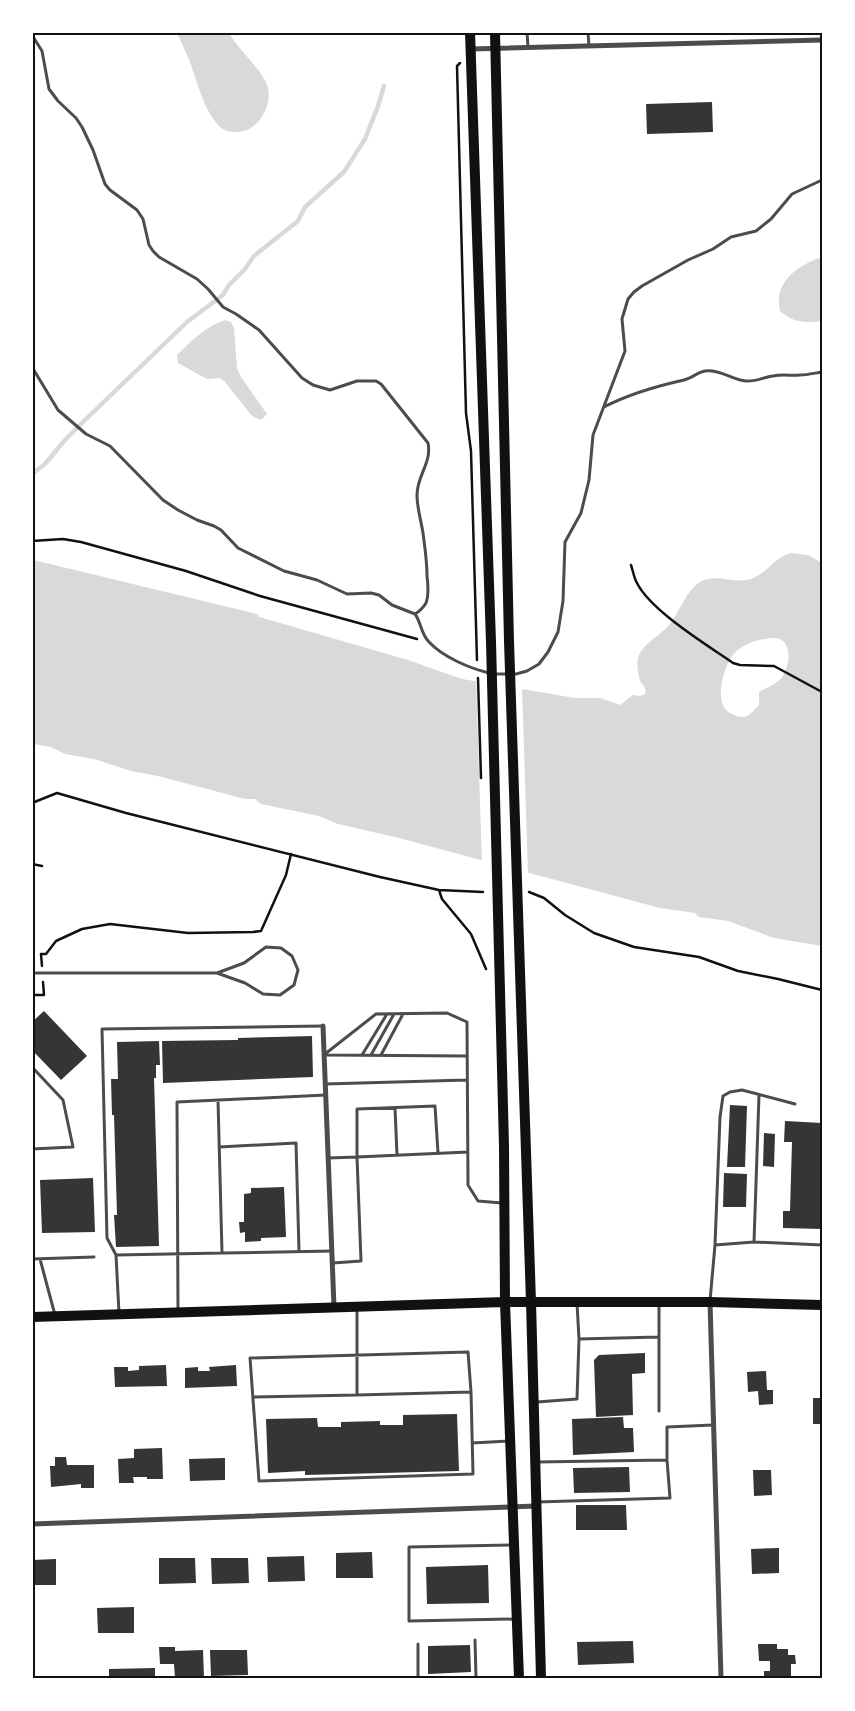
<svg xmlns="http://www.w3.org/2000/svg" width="855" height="1711" font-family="Overpass,sans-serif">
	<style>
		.water { fill: #d9d9d9; fill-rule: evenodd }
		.pier { fill: #fff }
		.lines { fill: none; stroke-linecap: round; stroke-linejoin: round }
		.stream { stroke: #d9d9d9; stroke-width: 4.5 }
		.building { fill: #353535 }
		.path { stroke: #111; stroke-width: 2.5 }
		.service { stroke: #4c4c4c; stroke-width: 3 }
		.minor { stroke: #4c4c4c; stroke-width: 5 }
		.primary { stroke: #111; stroke-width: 10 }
		.neatline { fill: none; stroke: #111; stroke-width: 2 }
	</style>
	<rect width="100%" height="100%" fill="#fff"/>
	<!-- water -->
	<path class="water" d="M 177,33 L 229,33 C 238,50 265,72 268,88 C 272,108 257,132 237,132 C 230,132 224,131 219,126 C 204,110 199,87 192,68 C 188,56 182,44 177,33 Z
		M 822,257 L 822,321 C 806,323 793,323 780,311 C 773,282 798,265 822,257 Z
		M 225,320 L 231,322 L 234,328 L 237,368 L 241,377 L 267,414 L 261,420 L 252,416 L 225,382 L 220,378 L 207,379 L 178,363 L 177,355 C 190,342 206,326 225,320 Z
		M 791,553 L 808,555 L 822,563 L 822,946 L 774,938 L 728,921 L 699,917 L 695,913 L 660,908 L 399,838 L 338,824 L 319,816 L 261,804 L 255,799 L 245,799 L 158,776 L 131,771 L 94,759 L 65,754 L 51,747 L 33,744 L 32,562 L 256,616 L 408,660 L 462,679 L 575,698 L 600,698 L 620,705 L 633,695 L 640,696 L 645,694 C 646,689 645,686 641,683 C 638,674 635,663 640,653 C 645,643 662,634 670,624 C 680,611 688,586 704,580 C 721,574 737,585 753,578 C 768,572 775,557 791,553 ZM 772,638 C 774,638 777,638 780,639 C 794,646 789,674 777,682 C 772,686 765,688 759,692 L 759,705 C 755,709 750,716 744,717 C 739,717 736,716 732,714 C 730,713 728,712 726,710 C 715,698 724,666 733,655 C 742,644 758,639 772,638 Z"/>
	<!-- pier -->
	<path class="pier" d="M 476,679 L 522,687 L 528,875 L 482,863 Z"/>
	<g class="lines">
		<!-- stream -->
		<path class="stream" d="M 32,474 L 45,464 L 65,440 L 85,420 L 187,322 L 223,295 L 229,285 L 245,269 L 254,256 L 298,221 L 305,207 L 344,172 L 365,139 L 378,106 L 384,86
			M 32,562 L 256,616"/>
	</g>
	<!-- building -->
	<path class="building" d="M 712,102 L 713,132 L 647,134 L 646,104 Z
		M 44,1011 L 87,1056 L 61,1080 L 32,1050 L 32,1022 Z
		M 312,1036 L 313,1077 L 163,1083 L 162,1041 L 238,1040 L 238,1038 Z
		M 159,1041 L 160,1065 L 156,1065 L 156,1078 L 154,1078 L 159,1246 L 116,1247 L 114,1215 L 117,1215 L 114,1115 L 112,1115 L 111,1079 L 118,1079 L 117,1042 Z
		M 730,1105 L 747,1106 L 745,1167 L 727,1167 Z
		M 785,1121 L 822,1123 L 822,1229 L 783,1228 L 783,1211 L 790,1211 L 792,1142 L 784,1142 Z
		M 764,1133 L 775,1134 L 774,1167 L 763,1166 Z
		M 724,1173 L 747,1174 L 746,1207 L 723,1207 Z
		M 93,1178 L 95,1232 L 42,1233 L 40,1180 Z
		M 284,1187 L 286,1237 L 261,1238 L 261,1241 L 245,1242 L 245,1232 L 240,1233 L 239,1222 L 244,1222 L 244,1194 L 251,1193 L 251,1188 Z
		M 645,1353 L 645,1373 L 632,1374 L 633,1415 L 596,1417 L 594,1360 L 599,1355 Z
		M 166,1365 L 167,1386 L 115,1387 L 114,1367 L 128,1367 L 128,1371 L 139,1370 L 139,1366 Z
		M 236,1365 L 237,1386 L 185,1388 L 185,1368 L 198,1367 L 198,1371 L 210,1371 L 209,1367 Z
		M 766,1371 L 767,1390 L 773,1390 L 773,1404 L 759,1405 L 758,1391 L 748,1392 L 747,1372 Z
		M 813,1398 L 822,1398 L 822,1424 L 813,1424 Z
		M 457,1414 L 459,1471 L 305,1475 L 305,1471 L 268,1473 L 266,1419 L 317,1418 L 318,1427 L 341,1427 L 341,1422 L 380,1421 L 380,1425 L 403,1425 L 403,1415 Z
		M 623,1417 L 624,1428 L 633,1428 L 634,1452 L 573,1455 L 572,1419 Z
		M 162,1448 L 163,1479 L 147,1479 L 147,1477 L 133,1477 L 134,1483 L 119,1483 L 118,1459 L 134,1458 L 134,1449 Z
		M 55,1457 L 66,1457 L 67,1465 L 94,1465 L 94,1488 L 81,1488 L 81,1484 L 51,1487 L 50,1466 L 55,1466 Z
		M 225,1458 L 225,1480 L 190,1481 L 189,1459 Z
		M 32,1462 L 35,1462 L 35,1484 L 32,1484 Z
		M 629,1467 L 630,1492 L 574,1493 L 573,1468 Z
		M 753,1470 L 771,1470 L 772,1495 L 754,1496 Z
		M 576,1505 L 626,1505 L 627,1530 L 576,1530 Z
		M 779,1548 L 779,1573 L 752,1574 L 751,1549 Z
		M 372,1552 L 373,1578 L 336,1578 L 336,1553 Z
		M 304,1556 L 305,1581 L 268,1582 L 267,1557 Z
		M 159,1558 L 195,1558 L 196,1583 L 159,1584 Z
		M 211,1558 L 248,1558 L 249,1583 L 212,1584 Z
		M 56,1559 L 56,1585 L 32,1585 L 32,1560 Z
		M 488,1565 L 489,1603 L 427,1604 L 426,1567 Z
		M 134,1607 L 134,1633 L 98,1633 L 97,1608 Z
		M 633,1641 L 634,1663 L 578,1665 L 577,1642 Z
		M 758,1644 L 777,1644 L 777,1649 L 788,1649 L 788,1655 L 795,1655 L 796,1664 L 791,1664 L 791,1678 L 764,1678 L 764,1671 L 770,1671 L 770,1661 L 759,1661 Z
		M 470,1645 L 471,1672 L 428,1674 L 428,1646 Z
		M 159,1647 L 175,1647 L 175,1651 L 203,1650 L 204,1678 L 175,1678 L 174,1664 L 160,1664 Z
		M 210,1650 L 247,1650 L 248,1675 L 211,1676 Z
		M 155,1668 L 155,1678 L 109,1678 L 109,1669 Z"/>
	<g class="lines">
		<!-- path -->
		<path class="path" d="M 460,63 L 457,66 L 466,413 L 471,451 L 477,660
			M 32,541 L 63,539 L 81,542 L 186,571 L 260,596 L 417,639
			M 631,565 C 633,571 634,578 637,583 C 651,611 707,645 733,663 L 740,665 L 774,666 L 822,692
			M 478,678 L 481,778
			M 32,803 L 57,793 L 126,813 L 380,877 L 439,890 L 483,892
			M 32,864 L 42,866
			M 439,890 L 442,899 L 471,934 L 486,969
			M 529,892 L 544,898 L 565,915 L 594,933 L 634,947 L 699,957 L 738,971 L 778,979 L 822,990
			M 42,966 L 41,954 L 46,954 L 56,941 L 82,929 L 110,924 L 188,933 L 253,932 L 261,931 L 286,875 L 291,854
			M 32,995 L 44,995 L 43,982"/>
		<!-- service -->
		<path class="service" d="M 527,32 L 528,47
			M 588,32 L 589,46
			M 32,35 L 42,51 L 49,89 L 58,101 L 76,118 L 82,127 L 93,150 L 105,184 L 110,190 L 137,210 L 143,219 L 149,245 L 153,251 L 159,257 L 197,279 L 208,289 L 223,307 L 236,314 L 259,330 L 302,378 L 313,385 L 330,390 L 357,381 L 376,381 L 381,384 L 428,443 C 432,463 417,475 417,495 C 417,508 421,520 423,533 C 425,548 427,561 427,576 C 428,584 429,595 426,603 C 423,608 420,611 415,614
			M 32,367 L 58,410 L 86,434 L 110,446 L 163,500 L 178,510 L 197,520 L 214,526 L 221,530 L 238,548 L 284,571 L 317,580 L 347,594 L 371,593 L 379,595 L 392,605 L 415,614 C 421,622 421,634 429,642 C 443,657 469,668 489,673
			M 604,407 C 629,394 657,386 684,380 C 692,378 698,372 705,371 C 720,369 732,380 746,381 C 756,382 764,377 773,376 C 782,374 791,376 800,375 C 807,375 815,373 822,372
			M 495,674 L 516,674 L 527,671 L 539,664 L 548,652 L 558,632 L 563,601 L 565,542 L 581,513 L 589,480 L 593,435 L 625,351 L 622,319 L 628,299 L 634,292 L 642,286 L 688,260 L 713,249 L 731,237 L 756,231 L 771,219 L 792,194 L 822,180
			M 36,973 L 217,973 L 245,983 L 263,994 L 280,995 L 294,985 L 298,970 L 292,956 L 281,948 L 266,947 L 244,963 L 217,973
			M 325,1054 L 376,1014 L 447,1013 L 467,1022 L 468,1185 L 478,1201 L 502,1203
			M 325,1055 L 467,1056
			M 362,1055 L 387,1014
			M 371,1055 L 394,1014
			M 381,1055 L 403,1014
			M 32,1067 L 63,1100 L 73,1147 L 32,1149
			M 325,1084 L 467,1080
			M 395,1108 L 397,1155
			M 219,1147 L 296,1143 L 299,1251
			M 438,1153 L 435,1106 L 357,1109 L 357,1157 L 468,1152
			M 328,1158 L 357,1157 L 361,1261 L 333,1263
			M 754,1242 L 759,1095
			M 715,1245 L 720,1117 L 723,1096 L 730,1092 L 742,1090 L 795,1104
			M 222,1253 L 332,1251
			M 116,1255 L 222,1253 L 218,1100
			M 32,1259 L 94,1257
			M 40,1259 L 55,1315
			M 710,1301 L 715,1245 L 754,1242 L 822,1245
			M 659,1305 L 659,1411
			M 357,1307 L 357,1395 L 471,1392 L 473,1474 L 259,1481 L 250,1358 L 468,1352 L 471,1392
			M 178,1312 L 177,1102 L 326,1095
			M 119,1313 L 116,1255 L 107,1238 L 102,1029 L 323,1026
			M 579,1339 L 659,1337
			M 253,1397 L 357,1395
			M 537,1402 L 577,1399 L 579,1339 L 577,1303
			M 472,1443 L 509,1441
			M 667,1460 L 667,1427 L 713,1425
			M 536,1462 L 667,1460 L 670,1498 L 537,1502
			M 513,1545 L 409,1547 L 409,1621 L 515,1619
			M 475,1640 L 476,1678
			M 418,1644 L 418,1678"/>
		<!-- minor -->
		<path class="minor" d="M 471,49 L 822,40
			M 323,1026 L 334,1307
			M 710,1302 L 721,1678
			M 32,1524 L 536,1506"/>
		<!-- primary -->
		<path class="primary" d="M 470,32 L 491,642 L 504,1146 L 505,1302 L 519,1678
			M 495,32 L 509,641 L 531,1302 L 541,1678
			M 32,1317 L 505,1302 L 710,1302 L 822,1305"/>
	</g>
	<!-- border -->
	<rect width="855" height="1711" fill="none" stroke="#ffffff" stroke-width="68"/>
	<rect x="34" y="34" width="787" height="1643" class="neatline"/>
</svg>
